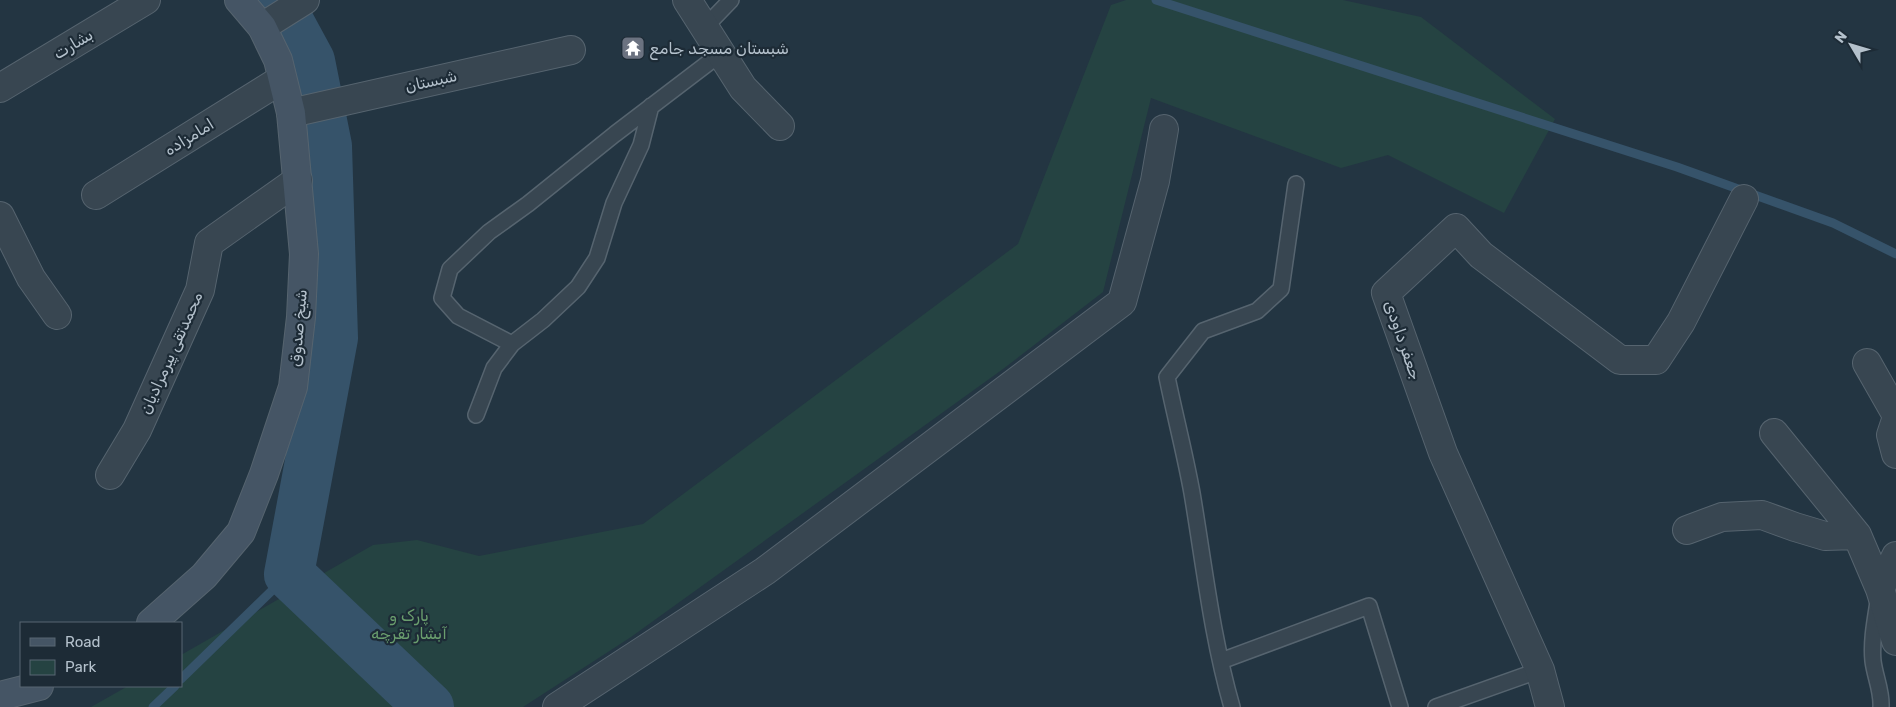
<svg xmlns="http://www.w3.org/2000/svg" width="1896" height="707" font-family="Rubik,'Noto Sans Arabic',sans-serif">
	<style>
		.green { fill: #254342 }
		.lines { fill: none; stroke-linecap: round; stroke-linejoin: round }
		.stream { stroke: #36536a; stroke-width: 9 }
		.river { stroke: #36536a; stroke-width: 50 }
		.lane-casing { stroke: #56646f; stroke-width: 18 }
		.street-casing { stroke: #56646f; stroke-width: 30 }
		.secondary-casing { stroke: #56646f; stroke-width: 30 }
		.lane { stroke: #384651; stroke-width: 15 }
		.street { stroke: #384651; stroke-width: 28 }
		.secondary { stroke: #455565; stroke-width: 28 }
		.labels { text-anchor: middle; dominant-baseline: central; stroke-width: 4.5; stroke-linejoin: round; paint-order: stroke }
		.street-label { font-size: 16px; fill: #b4c1cc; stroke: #1d2b36 }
		.poi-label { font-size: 16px; fill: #b4c1cc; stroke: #1d2b36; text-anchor: start }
		.park-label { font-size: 16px; fill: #6a9e6e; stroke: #1d2b36 }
	</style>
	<rect width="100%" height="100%" fill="#233542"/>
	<!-- green -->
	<path class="green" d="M 1126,0 L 1343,0 L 1421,17 L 1555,119 L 1504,213 L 1388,155 L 1341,168 L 1151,98 L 1103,292 L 1003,369 L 631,637 L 523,707 L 91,707 L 128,686 L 181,686 L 181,655 L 373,545 L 417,540 L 479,556 L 643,524 L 1018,244 L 1111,5 Z"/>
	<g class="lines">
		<!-- stream -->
		<path class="stream" d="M 1156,0 L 1677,167 L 1833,223 L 1896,254
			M 181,679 L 289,574
			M 153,707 L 175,686"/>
		<!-- river -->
		<path class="river" d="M 277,0 L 310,61 L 327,146 L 333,338 L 289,574 L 429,707"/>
		<!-- lane casing -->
		<g class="lane-casing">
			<path id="lane" d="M 704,28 L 731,0
				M 512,344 L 458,316 L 442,298 L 450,269 L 489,232 L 528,204 L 615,134 L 720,54
				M 476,415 L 494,368 L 512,344 L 543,320 L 578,287 L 597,258 L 614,203 L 641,145 L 651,106
				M 1878,602 C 1875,621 1871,642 1873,661 C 1875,677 1882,691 1881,707
				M 1221,661 L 1369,606 L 1400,707
				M 1232,707 C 1212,638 1204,564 1192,493 C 1185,454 1175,416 1167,377 L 1203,331 L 1257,311 L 1281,289 L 1296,184
				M 1436,707 L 1540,670"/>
		</g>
		<!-- street casing -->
		<g class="street-casing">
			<path id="street" d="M 687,0 L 743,88 L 780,126
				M 262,27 L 305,0
				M 0,88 L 146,0
				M 291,113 L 571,50
				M 96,195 L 282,79
				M 0,216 L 31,278 L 57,315
				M 1867,363 L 1896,414
				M 1896,420 L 1891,435 L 1896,454
				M 1774,433 L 1857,535 L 1880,589 L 1896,641
				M 110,475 L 137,430 L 200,290 L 209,243 L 298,180
				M 1687,530 L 1722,517 L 1762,515 L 1795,527 L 1825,536 L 1857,535
				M 1880,589 L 1896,556
				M 557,707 L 765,571 L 1122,302 L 1155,181 L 1164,129
				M 1550,707 L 1540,670 L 1443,453 L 1386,293 L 1456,228 L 1481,255 L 1620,360 L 1656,360 L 1681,322 L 1744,199"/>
		</g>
		<!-- secondary casing -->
		<g class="secondary-casing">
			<path id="secondary" d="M 151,623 L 204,576 L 241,532 L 264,474 L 293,387 L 301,317 L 304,254 L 291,113 L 278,60 L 262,27 L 239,0
				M 0,696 L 39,686"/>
		</g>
		<!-- lane -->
		<use href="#lane" class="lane"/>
		<!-- street -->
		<use href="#street" class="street"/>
		<!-- secondary -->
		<use href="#secondary" class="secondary"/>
	</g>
	<!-- icons -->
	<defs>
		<g id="temple-square" transform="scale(1.25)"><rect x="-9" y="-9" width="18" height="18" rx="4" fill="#6b7280" stroke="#1d2b36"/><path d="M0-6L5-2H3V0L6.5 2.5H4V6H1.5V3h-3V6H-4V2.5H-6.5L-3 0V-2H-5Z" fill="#fff"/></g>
	</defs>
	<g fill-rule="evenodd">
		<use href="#temple-square" x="633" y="48"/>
	</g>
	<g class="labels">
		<!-- street labels -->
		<g class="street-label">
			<text transform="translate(73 44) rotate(-31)">بشارت</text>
			<text transform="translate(431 81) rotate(-13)">شبستان</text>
			<text transform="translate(189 137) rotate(-32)">امامزاده</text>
			<text transform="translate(298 328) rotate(-85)">شیخ صدوق</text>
			<text transform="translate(1403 340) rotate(71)">جعفر داودی</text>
			<text transform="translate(171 353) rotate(-66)">محمدتقی پیرمرادیان</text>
		</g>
		<!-- poi labels -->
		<g class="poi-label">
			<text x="650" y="48">شبستان مسجد جامع</text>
		</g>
		<!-- park labels -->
		<g class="park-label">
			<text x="409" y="615">پارک و<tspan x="409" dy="18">آبشار تقرچه</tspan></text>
		</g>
	</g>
	<!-- legend -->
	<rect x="20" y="622" width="162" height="65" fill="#1d2b36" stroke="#596772"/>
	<rect x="30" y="638" width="25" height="8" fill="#455565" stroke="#596772"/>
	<text x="65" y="647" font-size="15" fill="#b4c1cc">Road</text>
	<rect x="30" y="660" width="25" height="15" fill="#254342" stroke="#596772"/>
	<text x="65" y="672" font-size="15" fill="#b4c1cc">Park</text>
	<!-- north arrow -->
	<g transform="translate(1851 45) rotate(308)" stroke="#1d2b36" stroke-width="4" paint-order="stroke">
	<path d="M0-4L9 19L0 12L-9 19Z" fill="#b4c1cc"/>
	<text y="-8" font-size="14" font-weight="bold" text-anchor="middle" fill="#b4c1cc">N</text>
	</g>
</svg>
